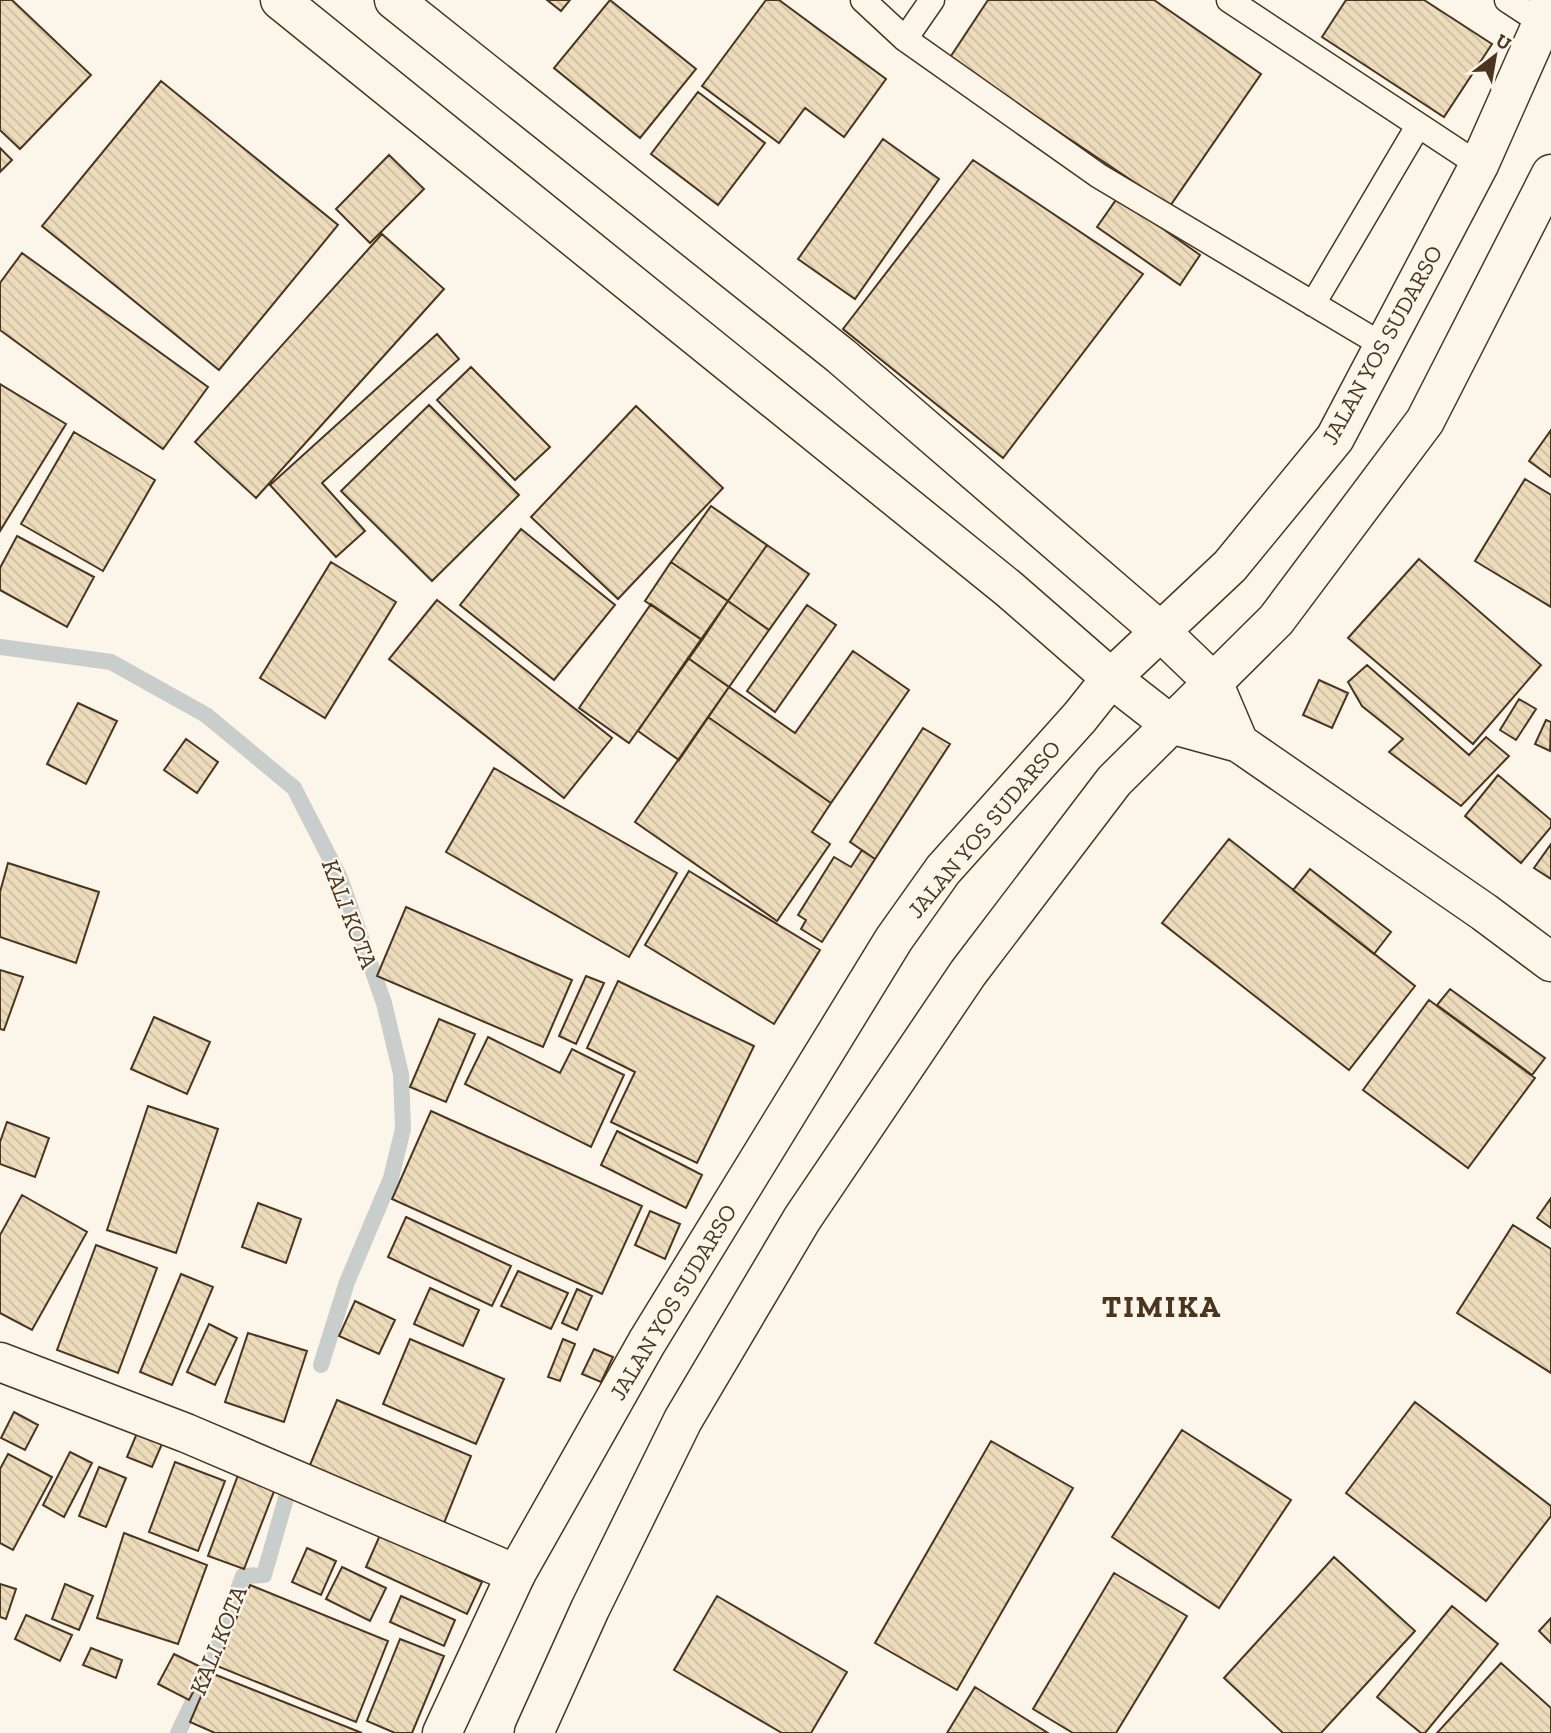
<svg xmlns="http://www.w3.org/2000/svg" width="1551" height="1733" font-family="'Zilla Slab',serif">
	<style>
		.lines { fill: none; stroke-linecap: round; stroke-linejoin: round }
		.stream { stroke: #c9cecd; stroke-width: 16 }
		.building { fill: url(#building-back-hatch); stroke: #4a3520; stroke-width: 2 }
		.service-casing { stroke: #4a3520; stroke-width: 27 }
		.minor-casing { stroke: #4a3520; stroke-width: 41 }
		.tertiary-casing { stroke: #4a3520; stroke-width: 41 }
		.trunk-casing { stroke: #4a3520; stroke-width: 41 }
		.service { stroke: #fbf6e9; stroke-width: 24 }
		.minor { stroke: #fbf6e9; stroke-width: 38 }
		.tertiary { stroke: #fbf6e9; stroke-width: 38 }
		.trunk { stroke: #fbf6e9; stroke-width: 38 }
		.labels { text-anchor: middle; dominant-baseline: central; stroke-width: 5; stroke-linejoin: round; paint-order: stroke }
		.street-label { font-size: 23px; fill: #4a3520; stroke: #fbf6e9 }
		.water-label { font-size: 24px; font-style: italic; fill: #4a3520; stroke: #fbf6e9 }
		.district-label { font-size: 30px; font-weight: bold; letter-spacing: 2px; fill: #4a3520; stroke: #fbf6e9 }
	</style>
	<defs>
		<pattern id="building-back-hatch" width="6" height="6" patternUnits="userSpaceOnUse" patternTransform="scale(1.75)"><rect width="6" height="6" fill="#ecdcbc"/><path d="M-1 5l2 2M0 0l6 6M5-1l2 2" fill="none" stroke="#ccbda1"/></pattern>
	</defs>
	<rect width="100%" height="100%" fill="#fbf6e9"/>
	<g class="lines">
		<!-- stream -->
		<path class="stream" d="M 0,647 L 111,662 L 206,715 L 294,788 L 340,878 L 384,1003 L 401,1074 L 403,1129 L 391,1178 L 347,1282 L 321,1365
			M 178,1733 L 212,1662 L 243,1576 L 264,1575 L 290,1484"/>
	</g>
	<!-- building -->
	<path class="building" d="M 0,0 L 12,0 L 91,75 L 20,149 L 0,130 Z
		M 547,0 L 570,0 L 561,11 Z
		M 610,0 L 696,69 L 640,138 L 554,68 Z
		M 766,0 L 779,0 L 886,79 L 844,137 L 805,108 L 779,143 L 702,86 Z
		M 988,0 L 1154,0 L 1261,74 L 1170,206 L 949,59 Z
		M 1346,0 L 1424,0 L 1492,44 L 1444,117 L 1322,37 Z
		M 161,81 L 338,225 L 219,370 L 42,226 Z
		M 698,92 L 765,143 L 718,205 L 651,154 Z
		M 883,139 L 939,179 L 855,299 L 798,259 Z
		M 0,148 L 12,160 L 0,172 Z
		M 389,155 L 424,189 L 370,243 L 336,209 Z
		M 973,160 L 1143,274 L 1003,458 L 843,329 Z
		M 1118,197 L 1200,255 L 1180,285 L 1097,227 Z
		M 382,234 L 444,289 L 256,498 L 195,442 Z
		M 22,253 L 208,387 L 163,449 L 0,330 L 0,283 Z
		M 437,334 L 459,359 L 322,483 L 365,531 L 336,557 L 270,485 Z
		M 471,367 L 550,447 L 515,480 L 437,400 Z
		M 0,384 L 66,424 L 0,531 Z
		M 429,405 L 519,495 L 432,581 L 341,491 Z
		M 636,406 L 723,488 L 618,599 L 531,517 Z
		M 1551,430 L 1551,477 L 1529,461 Z
		M 74,432 L 155,480 L 103,571 L 21,524 Z
		M 1525,479 L 1551,495 L 1551,607 L 1475,561 Z
		M 711,506 L 767,545 L 728,601 L 671,562 Z
		M 521,529 L 615,605 L 554,680 L 460,605 Z
		M 17,536 L 94,577 L 67,627 L 0,590 L 0,568 Z
		M 767,545 L 809,574 L 769,630 L 728,601 Z
		M 1419,559 L 1541,665 L 1473,744 L 1348,638 Z
		M 331,562 L 396,602 L 325,718 L 260,678 Z
		M 671,562 L 728,601 L 702,640 L 645,601 Z
		M 437,600 L 612,738 L 564,798 L 389,659 Z
		M 728,601 L 769,630 L 729,687 L 688,658 Z
		M 651,604 L 702,640 L 629,743 L 579,708 Z
		M 807,605 L 836,625 L 775,712 L 747,691 Z
		M 853,651 L 909,690 L 831,803 L 708,717 L 729,687 L 795,733 Z
		M 688,658 L 729,687 L 679,760 L 638,731 Z
		M 1367,665 L 1469,755 L 1486,737 L 1509,756 L 1461,806 L 1389,752 L 1403,739 L 1362,706 L 1348,682 Z
		M 1319,680 L 1348,693 L 1332,728 L 1303,715 Z
		M 1519,699 L 1536,709 L 1516,740 L 1500,730 Z
		M 78,703 L 117,721 L 86,784 L 47,764 Z
		M 708,717 L 831,803 L 812,832 L 830,844 L 777,921 L 635,822 Z
		M 1546,720 L 1551,722 L 1550,751 L 1535,744 Z
		M 923,728 L 950,744 L 875,859 L 850,842 Z
		M 186,739 L 218,762 L 197,793 L 164,770 Z
		M 494,768 L 677,873 L 629,957 L 446,852 Z
		M 1498,775 L 1551,820 L 1551,827 L 1521,863 L 1465,816 Z
		M 1229,839 L 1415,986 L 1349,1070 L 1162,923 Z
		M 1551,844 L 1551,879 L 1534,868 Z
		M 862,850 L 875,859 L 822,942 L 801,929 L 806,920 L 798,915 L 834,857 L 851,867 Z
		M 8,863 L 99,892 L 76,963 L 0,937 L 0,892 Z
		M 1310,869 L 1391,932 L 1374,954 L 1293,890 Z
		M 689,871 L 820,950 L 774,1024 L 645,945 Z
		M 406,907 L 572,980 L 543,1047 L 377,976 Z
		M 0,970 L 23,977 L 4,1030 L 0,1029 Z
		M 586,976 L 604,983 L 576,1044 L 559,1036 Z
		M 618,981 L 754,1046 L 697,1163 L 611,1122 L 635,1072 L 587,1048 Z
		M 1450,989 L 1545,1058 L 1532,1075 L 1437,1005 Z
		M 1429,1000 L 1535,1078 L 1468,1168 L 1363,1090 Z
		M 154,1017 L 210,1042 L 187,1094 L 131,1069 Z
		M 439,1019 L 475,1034 L 446,1102 L 410,1087 Z
		M 488,1037 L 560,1073 L 572,1049 L 624,1075 L 591,1147 L 465,1084 Z
		M 148,1106 L 218,1129 L 176,1253 L 107,1230 Z
		M 431,1111 L 642,1206 L 602,1294 L 392,1199 Z
		M 7,1122 L 49,1138 L 35,1177 L 0,1164 L 0,1142 Z
		M 617,1131 L 702,1175 L 686,1208 L 601,1165 Z
		M 22,1195 L 87,1232 L 32,1330 L 0,1313 L 0,1235 Z
		M 1551,1198 L 1551,1228 L 1537,1218 Z
		M 258,1203 L 301,1219 L 286,1263 L 242,1247 Z
		M 650,1211 L 680,1224 L 665,1259 L 635,1245 Z
		M 406,1217 L 511,1266 L 492,1306 L 388,1257 Z
		M 1513,1225 L 1551,1249 L 1551,1373 L 1457,1313 Z
		M 96,1245 L 157,1268 L 118,1373 L 57,1350 Z
		M 518,1271 L 568,1293 L 551,1329 L 501,1306 Z
		M 181,1274 L 213,1287 L 172,1385 L 140,1372 Z
		M 430,1288 L 479,1310 L 463,1346 L 414,1324 Z
		M 577,1289 L 592,1296 L 577,1330 L 562,1323 Z
		M 355,1301 L 395,1320 L 379,1354 L 339,1336 Z
		M 209,1324 L 237,1338 L 215,1385 L 187,1372 Z
		M 248,1333 L 307,1351 L 284,1422 L 225,1402 Z
		M 410,1339 L 504,1379 L 476,1444 L 383,1404 Z
		M 563,1339 L 575,1344 L 560,1381 L 548,1377 Z
		M 594,1349 L 613,1357 L 601,1382 L 582,1374 Z
		M 337,1400 L 471,1456 L 440,1533 L 305,1477 Z
		M 1415,1402 L 1551,1506 L 1551,1516 L 1486,1601 L 1346,1493 Z
		M 14,1412 L 38,1425 L 25,1450 L 1,1438 Z
		M 1182,1430 L 1291,1500 L 1219,1608 L 1112,1537 Z
		M 137,1433 L 162,1444 L 152,1467 L 127,1457 Z
		M 991,1441 L 1073,1488 L 957,1690 L 875,1643 Z
		M 70,1452 L 92,1463 L 64,1517 L 43,1505 Z
		M 8,1454 L 52,1477 L 13,1550 L 0,1543 L 0,1469 Z
		M 175,1462 L 225,1481 L 198,1551 L 149,1532 Z
		M 99,1467 L 126,1478 L 106,1527 L 79,1516 Z
		M 241,1467 L 278,1481 L 244,1569 L 208,1556 Z
		M 124,1533 L 207,1565 L 178,1644 L 97,1618 Z
		M 380,1535 L 482,1582 L 467,1614 L 366,1567 Z
		M 307,1548 L 336,1561 L 321,1595 L 292,1582 Z
		M 1334,1557 L 1415,1631 L 1321,1733 L 1283,1733 L 1224,1678 Z
		M 342,1567 L 386,1588 L 370,1621 L 326,1599 Z
		M 1114,1573 L 1187,1616 L 1116,1733 L 1073,1733 L 1033,1709 Z
		M 0,1584 L 16,1589 L 6,1619 L 0,1617 Z
		M 65,1584 L 93,1596 L 79,1630 L 52,1619 Z
		M 250,1585 L 388,1641 L 356,1722 L 217,1666 Z
		M 401,1596 L 455,1620 L 444,1646 L 390,1622 Z
		M 717,1596 L 847,1672 L 811,1733 L 782,1733 L 674,1670 Z
		M 1452,1606 L 1498,1644 L 1425,1733 L 1421,1733 L 1377,1697 Z
		M 26,1615 L 72,1635 L 60,1661 L 15,1639 Z
		M 1551,1618 L 1551,1643 L 1539,1631 Z
		M 400,1639 L 444,1656 L 412,1733 L 395,1733 L 367,1721 Z
		M 91,1648 L 122,1660 L 116,1678 L 83,1665 Z
		M 174,1654 L 205,1669 L 189,1700 L 158,1684 Z
		M 1501,1663 L 1551,1708 L 1551,1733 L 1437,1733 Z
		M 211,1673 L 362,1733 L 215,1733 L 190,1722 Z
		M 975,1687 L 1048,1733 L 947,1733 Z"/>
	<g class="lines">
		<!-- service casing -->
		<g class="service-casing">
			<path id="service" d="M 863,0 L 905,39 L 1099,176 L 1384,346
				M 1229,0 L 1479,165
				M 1507,0 L 1542,23
				M 905,39 L 932,0
				M 1313,304 L 1418,126"/>
		</g>
		<!-- minor casing -->
		<g class="minor-casing">
			<path id="minor" d="M 0,1362 L 186,1433 L 516,1574"/>
		</g>
		<!-- tertiary casing -->
		<g class="tertiary-casing">
			<path id="tertiary" d="M 280,0 L 1009,589 L 1111,678 L 1170,724 L 1239,743 L 1484,912 L 1551,962
				M 394,0 L 841,356 L 1159,630 L 1213,682 L 1239,743"/>
		</g>
		<!-- trunk casing -->
		<g class="trunk-casing">
			<path id="trunk" d="M 442,1733 L 516,1574 L 647,1342 L 894,939 L 943,870 L 1080,717 L 1111,678 L 1230,566 L 1335,438 L 1479,165 L 1542,23 L 1550,0
				M 534,1733 L 590,1609 L 683,1420 L 802,1219 L 968,973 L 1114,781 L 1276,620 L 1425,421 L 1551,174"/>
		</g>
		<!-- service -->
		<use href="#service" class="service"/>
		<!-- minor -->
		<use href="#minor" class="minor"/>
		<!-- tertiary -->
		<use href="#tertiary" class="tertiary"/>
		<!-- trunk -->
		<use href="#trunk" class="trunk"/>
	</g>
	<g class="labels">
		<!-- street labels -->
		<g class="street-label">
			<text transform="translate(1382 345) rotate(-61)">JALAN YOS SUDARSO</text>
			<text transform="translate(984 829) rotate(-50)">JALAN YOS SUDARSO</text>
			<text transform="translate(673 1302) rotate(-59)">JALAN YOS SUDARSO</text>
		</g>
		<!-- water labels -->
		<g class="water-label">
			<text transform="translate(350 914) rotate(69)">KALI KOTA</text>
			<text transform="translate(218 1640) rotate(-68)">KALI KOTA</text>
		</g>
		<!-- district labels -->
		<g class="district-label">
			<text x="1162" y="1307">TIMIKA</text>
		</g>
	</g>
	<!-- north arrow -->
	<g transform="translate(1495 56) rotate(31)" stroke="#fbf6e9" stroke-width="5" paint-order="stroke">
	<path d="M0-5L12 26L0 18L-12 26Z" fill="#4a3520"/>
	<text y="-10" font-size="19" font-weight="bold" text-anchor="middle" fill="#4a3520">U</text>
	</g>
</svg>
